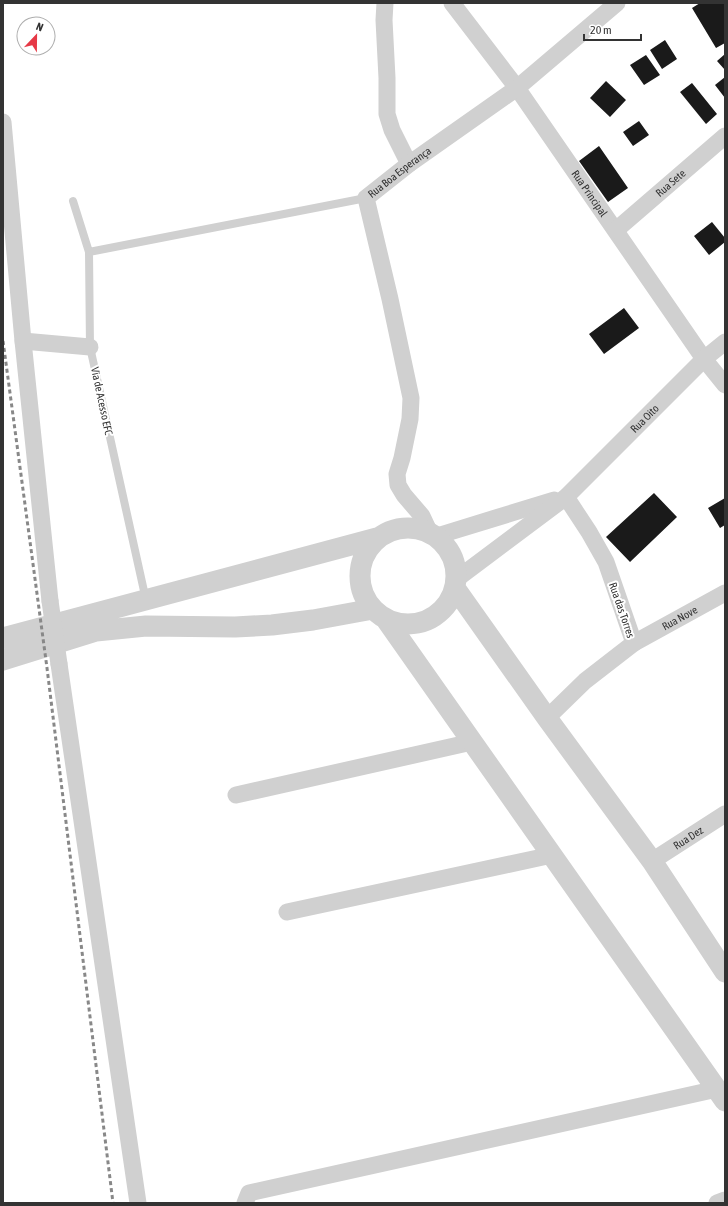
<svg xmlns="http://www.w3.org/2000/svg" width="728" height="1206" font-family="'Asap Condensed',sans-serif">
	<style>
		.building { fill: #1a1a1a }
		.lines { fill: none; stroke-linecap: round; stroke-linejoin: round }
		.service { stroke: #d0d0d0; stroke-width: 8 }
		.minor { stroke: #d0d0d0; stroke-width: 17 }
		.tertiary { stroke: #d0d0d0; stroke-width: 21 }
		.rail { stroke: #888; stroke-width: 3; stroke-dasharray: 4 3; stroke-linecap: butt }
		.minor-bridge { stroke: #d0d0d0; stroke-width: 17 }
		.labels { text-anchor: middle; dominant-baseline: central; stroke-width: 4; stroke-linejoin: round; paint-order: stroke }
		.street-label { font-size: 11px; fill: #333; stroke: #fff }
	</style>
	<rect width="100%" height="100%" fill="#fff"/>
	<!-- building -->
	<path class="building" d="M 700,3 L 725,3 L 725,43 L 716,48 L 692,8 Z
		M 665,40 L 677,59 L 662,69 L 650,50 Z
		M 725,54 L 725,70 L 717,61 Z
		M 646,55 L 660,75 L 644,85 L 630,65 Z
		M 725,77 L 725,98 L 715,85 Z
		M 606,81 L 626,100 L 610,117 L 590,98 Z
		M 692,83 L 717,114 L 706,124 L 680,92 Z
		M 639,121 L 649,135 L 633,146 L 623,132 Z
		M 599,146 L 628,188 L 608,202 L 579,161 Z
		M 712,222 L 725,238 L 725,242 L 709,255 L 694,236 Z
		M 624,308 L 639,328 L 604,354 L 589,334 Z
		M 654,493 L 677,517 L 630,562 L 606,537 Z
		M 725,498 L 725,525 L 720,528 L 708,508 Z"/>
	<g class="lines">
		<!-- service -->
		<path class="service" d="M 73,201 L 89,252 L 90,347 L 146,600
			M 89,252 L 366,198"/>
		<!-- minor -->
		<g class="minor">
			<path d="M 385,3 L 384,20 L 387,78 L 387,114 L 392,130 L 409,164"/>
			<path id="s1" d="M 452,3 L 517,88 L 704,359 L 725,385"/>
			<path d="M 3,122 L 23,341 L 50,601"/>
			<path id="s2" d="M 616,230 L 725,136"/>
			<path d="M 23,341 L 90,347"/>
			<path id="s3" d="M 430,533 L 422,516 L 404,495 L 398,485 L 397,474 L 402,458 L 410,419 L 411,398 L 390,299 L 366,198 L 409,164 L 517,88 L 617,3"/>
			<path d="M 437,536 L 554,500"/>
			<path id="s4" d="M 458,578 L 566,497 L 704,359 L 725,342"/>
			<path id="s5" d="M 634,643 L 725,593"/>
			<path d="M 59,664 L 138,1203"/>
			<path d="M 547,718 L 585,681 L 634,643 L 606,562 L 589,532 L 566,497"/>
			<path d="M 236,795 L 472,742"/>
			<path id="s6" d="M 652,861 L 725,814"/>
			<path d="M 287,912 L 552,855"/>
			<path d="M 245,1203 L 249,1193 L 717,1089"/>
			<path d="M 717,1203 L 725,1200"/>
		</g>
		<!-- tertiary -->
		<path class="tertiary" d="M360 576a48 48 0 1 1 96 0a48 48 0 1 1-96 0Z
			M 455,588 L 547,718 L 652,861 L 725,972
			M 385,618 L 725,1101
			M 3,638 L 377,538
			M 3,660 L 96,631 L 146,626 L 235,627 L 272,625 L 313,620 L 373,609"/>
		<!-- rail -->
		<path class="rail" d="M 3,341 L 47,668 L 113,1203"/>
		<!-- minor-bridge -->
		<path class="minor-bridge" d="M 50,601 L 59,664"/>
	</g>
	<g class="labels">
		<!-- street labels -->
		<g class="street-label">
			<text stroke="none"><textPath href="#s3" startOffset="394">Rua Boa Esperança</textPath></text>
			<text stroke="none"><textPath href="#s2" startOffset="72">Rua Sete</textPath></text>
			<text stroke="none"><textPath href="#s1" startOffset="235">Rua Principal</textPath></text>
			<text transform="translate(102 401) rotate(78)">Via de Acesso EFC</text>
			<text stroke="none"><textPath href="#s4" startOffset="246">Rua Oito</textPath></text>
			<text transform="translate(622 610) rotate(71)">Rua das Torres</text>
			<text stroke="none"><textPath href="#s5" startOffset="52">Rua Nove</textPath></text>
			<text stroke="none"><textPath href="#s6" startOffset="43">Rua Dez</textPath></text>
		</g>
	</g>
	<!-- border -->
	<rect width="728" height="1206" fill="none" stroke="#333333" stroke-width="8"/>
	<!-- north arrow -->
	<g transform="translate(36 36) rotate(22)"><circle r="19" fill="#ffffff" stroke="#adadad"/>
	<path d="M0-3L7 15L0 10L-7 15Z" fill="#e63946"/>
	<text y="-6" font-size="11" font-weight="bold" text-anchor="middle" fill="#333333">N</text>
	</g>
	<!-- scale -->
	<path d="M584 34v6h57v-6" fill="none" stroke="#333333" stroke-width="2"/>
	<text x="590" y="34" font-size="12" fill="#333333" stroke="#ffffff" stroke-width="3" paint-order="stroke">20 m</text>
</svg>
